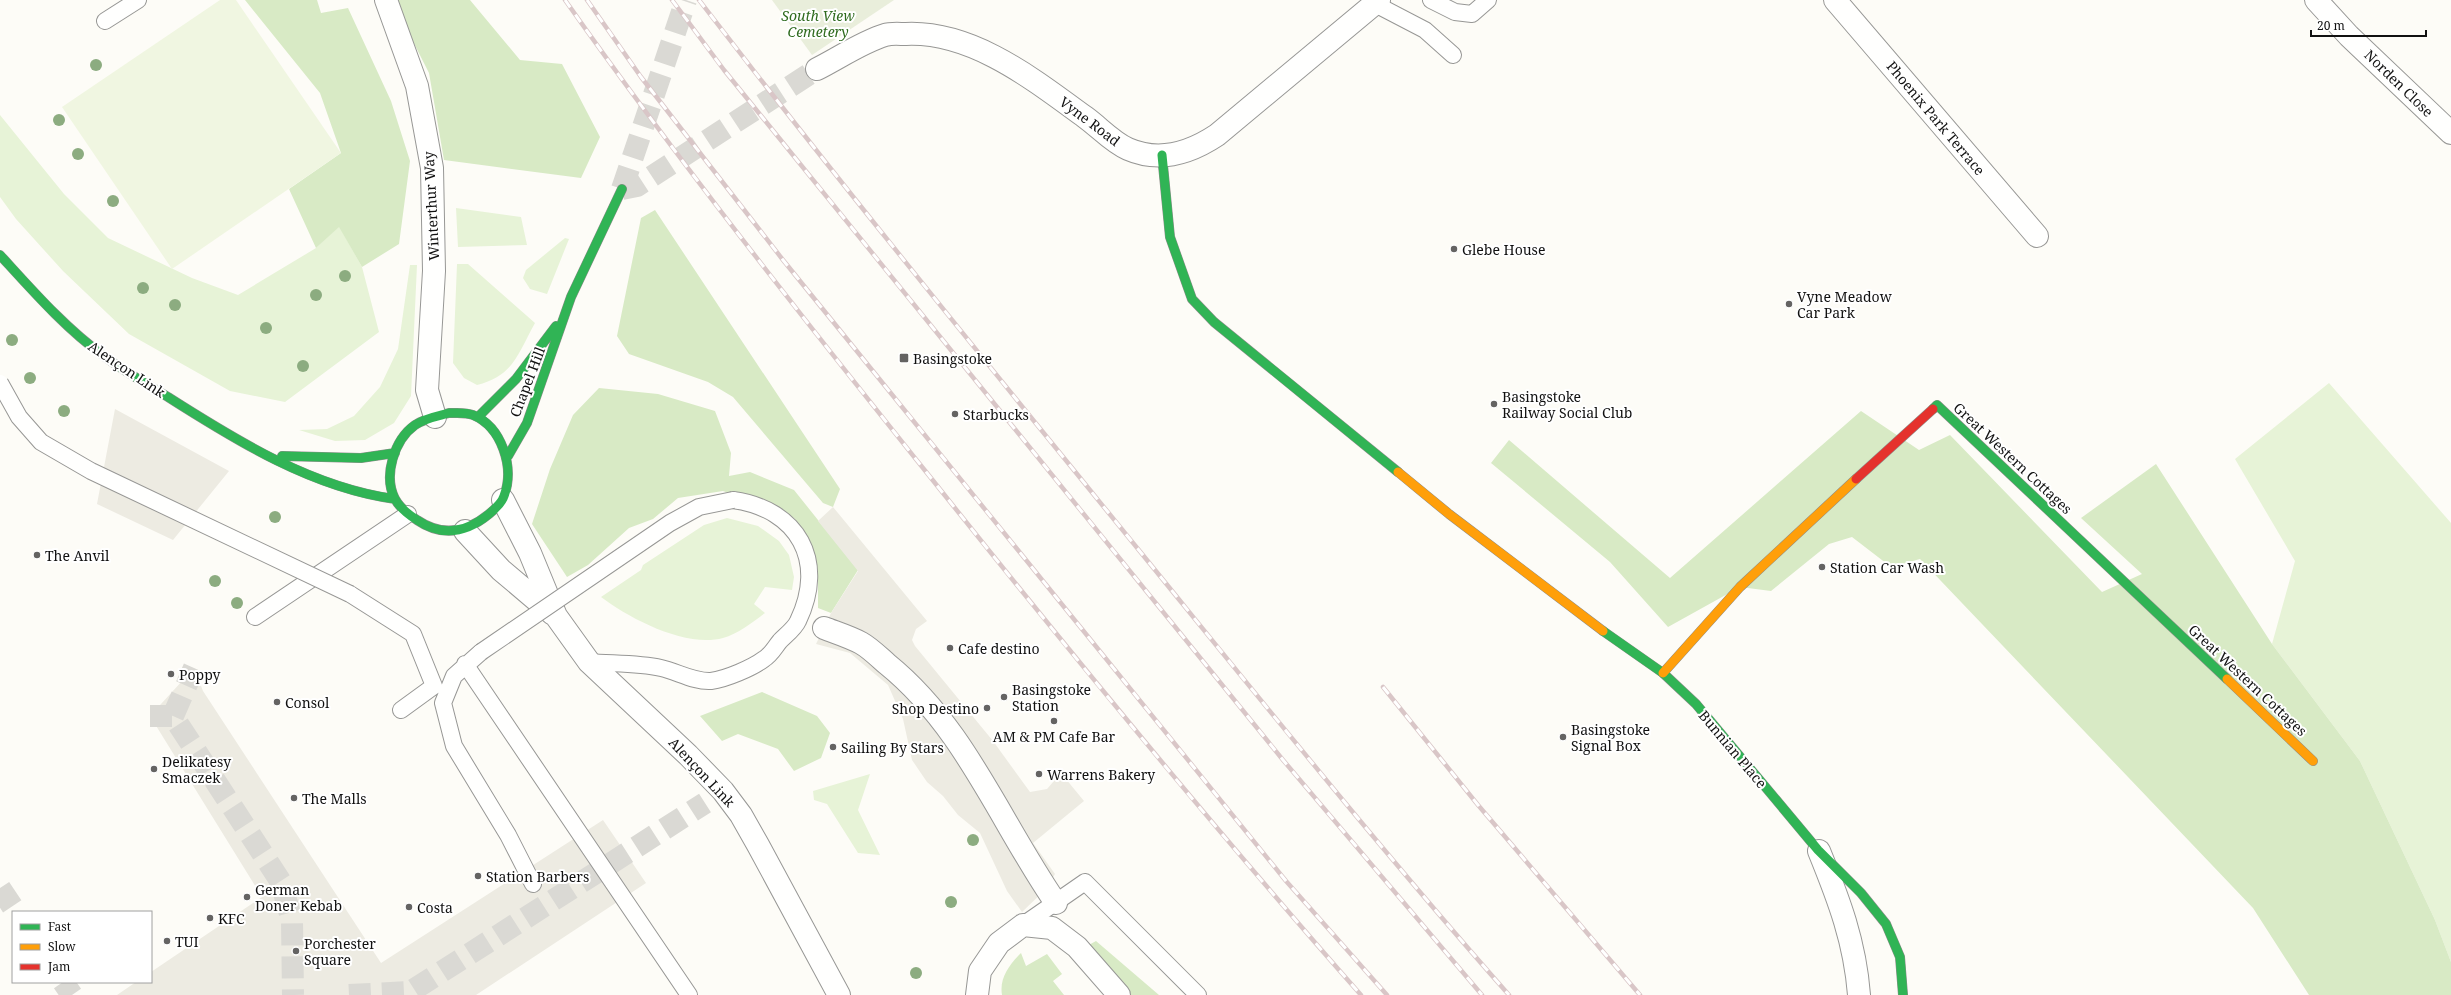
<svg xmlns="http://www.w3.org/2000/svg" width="2451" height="995" font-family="'Noto Serif',serif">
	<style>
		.green { fill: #e7f3d7 }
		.forest { fill: #d8eac5 }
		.cemetery { fill: #e9eedb }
		.pitch { fill: #f0f6e1 }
		.plaza { fill: #edebe2 }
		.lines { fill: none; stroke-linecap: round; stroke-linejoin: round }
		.street-tunnel { stroke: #dad9d4; stroke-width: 22; stroke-dasharray: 22 11; stroke-linecap: butt }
		.secondary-tunnel { stroke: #dad9d4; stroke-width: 22; stroke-dasharray: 22 11; stroke-linecap: butt }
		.primary-tunnel { stroke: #dad9d4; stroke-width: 22; stroke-dasharray: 22 11; stroke-linecap: butt }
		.lane-casing { stroke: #979795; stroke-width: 18 }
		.street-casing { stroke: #979795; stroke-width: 24 }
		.fast-casing { stroke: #8e8d8b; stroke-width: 10 }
		.slow-casing { stroke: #8e8d8b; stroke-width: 10 }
		.jam-casing { stroke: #8e8d8b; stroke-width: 10 }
		.lane { stroke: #fffffe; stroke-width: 16 }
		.street { stroke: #fffffe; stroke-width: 22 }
		.fast { stroke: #30b455; stroke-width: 9 }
		.slow { stroke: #ff9f0a; stroke-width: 9 }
		.jam { stroke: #e5322d; stroke-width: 9 }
		.rail-casing { stroke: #d9c6c7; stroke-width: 4.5 }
		.rail { stroke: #fff; stroke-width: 3; stroke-dasharray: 9; stroke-linecap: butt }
		.lane-bridge-casing { stroke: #979795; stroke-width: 18; stroke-linecap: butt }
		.lane-bridge { stroke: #fffffe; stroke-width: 16 }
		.tree { fill: #8cac80 }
		.poi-dot { fill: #646362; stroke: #fff; stroke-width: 1.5 }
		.labels { text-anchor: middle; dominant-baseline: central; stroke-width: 4; stroke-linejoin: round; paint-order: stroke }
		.park-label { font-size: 14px; font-style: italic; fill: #2f6b1f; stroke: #fff }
		.street-label { font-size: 14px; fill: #111; stroke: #fff }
		.poi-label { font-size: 14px; fill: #111; stroke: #fff; text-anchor: start }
	</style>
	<rect width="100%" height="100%" fill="#fdfcf7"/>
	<!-- green -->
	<path class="green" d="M 0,115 L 64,194 L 108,238 L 192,278 L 238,295 L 316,248 L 339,226 L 362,267 L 379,332 L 285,402 L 230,391 L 129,334 L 63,271 L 16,219 L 0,197 Z
		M 456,208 L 521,217 L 527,245 L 458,247 Z
		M 565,238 L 569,239 L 547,294 L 530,289 L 523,278 L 526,270 Z
		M 457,264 L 468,264 L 535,323 C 518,353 514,376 477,385 L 464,378 L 453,363 Z
		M 410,265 L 417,265 L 411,396 L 394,423 L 365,440 L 335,441 L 299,430 L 327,429 L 354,416 L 380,387 L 398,349 Z
		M 2329,383 L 2451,523 L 2451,962 L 2435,920 L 2360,761 L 2272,644 L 2295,561 L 2235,459 Z
		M 727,518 L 758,526 L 779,541 L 789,555 L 794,577 L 792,590 L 765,587 L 754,604 L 765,613 C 753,622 738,634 723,638 C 686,648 630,619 601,597 L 641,570 L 643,565 L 704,525 Z
		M 870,774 L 858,810 L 880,855 L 858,853 L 827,804 L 814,800 L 813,791 Z"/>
	<!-- forest -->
	<path class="forest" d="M 245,0 L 317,0 L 321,13 L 348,8 L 391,101 L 410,161 L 399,244 L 362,267 L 339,227 L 316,248 L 289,189 L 341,153 L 320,93 Z
		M 392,0 L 470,0 L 520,60 L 562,64 L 600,137 L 581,178 L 444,160 L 429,73 Z
		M 655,210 L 840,489 L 833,507 L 823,503 L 733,397 L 708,382 L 629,354 L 617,336 L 641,218 Z
		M 599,388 L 658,394 L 715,411 L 731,453 L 729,476 L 750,472 L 794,490 L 858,570 L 831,613 L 818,608 L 818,574 L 807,539 L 794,518 L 723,491 L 678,498 L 653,519 L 629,528 L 588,565 L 567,577 L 532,524 L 550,469 L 573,415 Z
		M 1861,411 L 1919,450 L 1950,435 L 2102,592 L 2142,574 L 2081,518 L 2156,464 L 2272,644 L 2360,761 L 2435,920 L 2451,962 L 2451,995 L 2309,995 L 2253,908 L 1920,559 L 1891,567 L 1852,537 L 1829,544 L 1771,591 L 1740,587 L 1668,627 L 1610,562 L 1491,463 L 1509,440 L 1670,578 Z
		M 762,692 L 817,716 L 830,733 L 821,758 L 794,771 L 778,749 L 738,734 L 722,741 L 700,716 Z
		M 1096,941 L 1159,995 L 1130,995 L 1087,946 Z
		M 1021,953 L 1026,966 L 1047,954 L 1062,974 L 1053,981 L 1064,995 L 1002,995 C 999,978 1010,964 1021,953 Z"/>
	<!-- cemetery -->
	<path class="cemetery" d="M 772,0 L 894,0 L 812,55 Z"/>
	<!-- pitch -->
	<path class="pitch" d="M 220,0 L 236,0 L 341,153 L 172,269 L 62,107 Z"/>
	<!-- plaza -->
	<path class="plaza" d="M 115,409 L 229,471 L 173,540 L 97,504 Z
		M 833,507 L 927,621 L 916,629 L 912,640 L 915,646 L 993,741 L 1030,792 L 1047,789 L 1061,773 L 1084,801 L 1033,843 L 1055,874 L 1046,889 L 1022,912 L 1007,891 L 980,833 L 958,815 L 943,796 L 927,782 L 912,760 L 903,719 L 888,685 L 850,653 L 816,644 L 831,613 L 858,571 L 818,521 Z
		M 194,668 L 203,691 L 381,963 L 603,820 L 646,883 L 476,995 L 117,995 L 136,982 L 151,982 L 151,972 L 262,897 L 150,716 Z"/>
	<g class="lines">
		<!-- street-tunnel -->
		<path class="street-tunnel" d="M 622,189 L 637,186 L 817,69
			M 150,716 L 173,716 L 281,882 L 292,921 L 293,995
			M 173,716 L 194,668
			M 349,995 L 410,992 L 705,803"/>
		<!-- secondary-tunnel -->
		<path class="secondary-tunnel" d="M 622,189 L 686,0"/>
		<!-- primary-tunnel -->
		<path class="primary-tunnel" d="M 0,888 L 16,912
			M 63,982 L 72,995"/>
		<!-- lane casing -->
		<g class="lane-casing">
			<path id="lane" d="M 1431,0 L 1455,12 L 1472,14 L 1488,0
				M 1375,4 L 1425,30 L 1453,55
				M 105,21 L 138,0
				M 350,594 L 413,634 L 434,686 L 401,710
				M 255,617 L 408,514
				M 481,652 L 454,676 L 443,703 L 454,746 L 508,835 L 533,884
				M 589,662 C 612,664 638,663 661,668 C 678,672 694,682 711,681 C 726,679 752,668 764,659 C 771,655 775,647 780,641 C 786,635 795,628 798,621 C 827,561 798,509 733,500
				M 465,664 L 689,995
				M 1023,925 L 1085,882 L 1198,995"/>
		</g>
		<!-- street casing -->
		<g class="street-casing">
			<path id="street" d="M 386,0 L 417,86 L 432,168 L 434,271 L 427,390 L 435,417
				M 1835,0 L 2037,236
				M 2316,0 L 2349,36 L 2451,133
				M 817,69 C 839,58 862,42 885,35 C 891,33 900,34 906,34 C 973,31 1034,80 1085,117 C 1099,127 1112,142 1128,149 C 1160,163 1190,153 1217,135 L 1379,0
				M 503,500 L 530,553 L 556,616 L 589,662 L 688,755 L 723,791 L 741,815 L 758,845 L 839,995
				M 465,531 L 501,570 L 553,614
				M 824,628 C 837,633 850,637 861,643 C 870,648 879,657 887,664 C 965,727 1000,822 1056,903
				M 1819,851 C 1839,900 1855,942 1859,995
				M 977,995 L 980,971 L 999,943 L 1023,925 L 1052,928 L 1077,947 L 1119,995"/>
		</g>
		<!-- fast casing -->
		<g class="fast-casing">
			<path id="fast" d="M 1162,155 L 1170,237 L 1192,299 L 1214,322 L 1398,472
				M 0,255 C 32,290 66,329 104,356 C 124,371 146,384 168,397 C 237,441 313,488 395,499
				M 1933,409 L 1937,405 L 2227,679
				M 449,413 C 457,413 466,412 473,415 C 502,427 515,468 504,496 C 502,503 495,509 489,514 C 466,533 442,537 417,520 C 409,515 400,508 395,499 C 383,476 394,440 415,425 C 425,418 438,416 449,413 Z
				M 478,417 L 516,379 L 556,326
				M 282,456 L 361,458 L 395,453
				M 508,456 L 527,423 L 571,297 L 622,189
				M 1603,631 L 1663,673 L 1696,704 L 1818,850 L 1861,893 L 1886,924 L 1900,957 L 1903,995"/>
		</g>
		<!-- slow casing -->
		<g class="slow-casing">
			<path id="slow" d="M 1398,472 L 1449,514 L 1603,631
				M 1663,673 L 1740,587 L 1856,479
				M 2227,679 L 2313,761"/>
		</g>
		<!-- jam casing -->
		<g class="jam-casing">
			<path id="jam" d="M 1856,479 L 1933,409"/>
		</g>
		<!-- lane -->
		<use href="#lane" class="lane"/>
		<!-- street -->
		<use href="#street" class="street"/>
		<!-- fast -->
		<use href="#fast" class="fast"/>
		<!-- slow -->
		<use href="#slow" class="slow"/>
		<!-- jam -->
		<use href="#jam" class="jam"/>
		<!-- rail casing -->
		<g class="rail-casing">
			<path id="rail" d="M 565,0 C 679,162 803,318 927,473 C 1068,650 1211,825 1361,995
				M 587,0 L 641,77 L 783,260 L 1286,881 L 1387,995
				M 672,0 L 724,70 L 1283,760 L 1482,995
				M 699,0 C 842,186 990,367 1138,549 C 1260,699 1381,850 1509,995
				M 1383,687 L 1478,805 L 1640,995"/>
		</g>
		<!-- rail -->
		<use href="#rail" class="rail"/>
		<!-- lane-bridge casing -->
		<g class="lane-bridge-casing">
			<path id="lane-bridge" d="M 0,383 L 19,417 L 41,442 L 91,471 L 350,594
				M 481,652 L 670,523 L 699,507 L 733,500"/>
		</g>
		<!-- lane-bridge -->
		<use href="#lane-bridge" class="lane-bridge"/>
	</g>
	<!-- trees -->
	<g class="tree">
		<circle cx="96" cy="65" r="6"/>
		<circle cx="59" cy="120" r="6"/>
		<circle cx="78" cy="154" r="6"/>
		<circle cx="113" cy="201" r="6"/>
		<circle cx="345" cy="276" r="6"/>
		<circle cx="143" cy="288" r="6"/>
		<circle cx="316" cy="295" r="6"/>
		<circle cx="175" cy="305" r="6"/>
		<circle cx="266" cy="328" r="6"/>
		<circle cx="12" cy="340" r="6"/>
		<circle cx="303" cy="366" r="6"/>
		<circle cx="30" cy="378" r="6"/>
		<circle cx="64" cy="411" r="6"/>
		<circle cx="275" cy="517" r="6"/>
		<circle cx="215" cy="581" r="6"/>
		<circle cx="237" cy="603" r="6"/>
		<circle cx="973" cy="840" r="6"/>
		<circle cx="951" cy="902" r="6"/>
		<circle cx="916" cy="973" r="6"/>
	</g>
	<!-- markers -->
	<g class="poi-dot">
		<circle cx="1454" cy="249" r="4"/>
		<circle cx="1789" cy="304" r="4"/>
		<rect x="899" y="353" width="10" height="10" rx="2"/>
		<circle cx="1494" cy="404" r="4"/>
		<circle cx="955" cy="414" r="4"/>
		<circle cx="37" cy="555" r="4"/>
		<circle cx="1822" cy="567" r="4"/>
		<circle cx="950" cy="648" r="4"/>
		<circle cx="171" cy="674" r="4"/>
		<circle cx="1004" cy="697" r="4"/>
		<circle cx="277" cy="702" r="4"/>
		<circle cx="987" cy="708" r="4"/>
		<circle cx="1054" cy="721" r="4"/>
		<circle cx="1563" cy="737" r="4"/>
		<circle cx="833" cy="747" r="4"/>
		<circle cx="154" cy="769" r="4"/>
		<circle cx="1039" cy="774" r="4"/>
		<circle cx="294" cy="798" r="4"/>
		<circle cx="478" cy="876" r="4"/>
		<circle cx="247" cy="897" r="4"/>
		<circle cx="409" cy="907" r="4"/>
		<circle cx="210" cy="918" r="4"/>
		<circle cx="167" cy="941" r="4"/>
		<circle cx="296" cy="951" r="4"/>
	</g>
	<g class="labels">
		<!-- park labels -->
		<g class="park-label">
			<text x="818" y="15">South View<tspan x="818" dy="16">Cemetery</tspan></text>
		</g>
		<!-- street labels -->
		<g class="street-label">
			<text transform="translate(2399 83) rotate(44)">Norden Close</text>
			<text transform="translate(1936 118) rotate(50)">Phoenix Park Terrace</text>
			<text transform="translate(1090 121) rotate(37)">Vyne Road</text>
			<text transform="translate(431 206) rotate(-93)">Winterthur Way</text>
			<text transform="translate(127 369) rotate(34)">Alençon Link</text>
			<text transform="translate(527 382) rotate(-69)">Chapel Hill</text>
			<text transform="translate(2013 458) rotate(43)">Great Western Cottages</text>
			<text transform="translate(2248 680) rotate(43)">Great Western Cottages</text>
			<text transform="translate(1733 749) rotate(50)">Bunnian Place</text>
			<text transform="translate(702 772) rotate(47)">Alençon Link</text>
		</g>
		<!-- poi labels -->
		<g class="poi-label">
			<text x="1462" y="249">Glebe House</text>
			<text x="1797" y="296">Vyne Meadow<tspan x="1797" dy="16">Car Park</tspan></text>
			<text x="913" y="358">Basingstoke</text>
			<text x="1502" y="396">Basingstoke<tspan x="1502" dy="16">Railway Social Club</tspan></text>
			<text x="963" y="414">Starbucks</text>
			<text x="45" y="555">The Anvil</text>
			<text x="1830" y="567">Station Car Wash</text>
			<text x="958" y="648">Cafe destino</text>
			<text x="179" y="674">Poppy</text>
			<text x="1012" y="689">Basingstoke<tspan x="1012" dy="16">Station</tspan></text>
			<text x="285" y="702">Consol</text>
			<text x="979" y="708" text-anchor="end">Shop Destino</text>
			<text x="1571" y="729">Basingstoke<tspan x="1571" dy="16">Signal Box</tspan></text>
			<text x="1054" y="736" text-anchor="middle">AM &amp; PM Cafe Bar</text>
			<text x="841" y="747">Sailing By Stars</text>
			<text x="162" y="761">Delikatesy<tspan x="162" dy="16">Smaczek</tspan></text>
			<text x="1047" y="774">Warrens Bakery</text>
			<text x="302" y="798">The Malls</text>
			<text x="486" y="876">Station Barbers</text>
			<text x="255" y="889">German<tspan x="255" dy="16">Doner Kebab</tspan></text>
			<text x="417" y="907">Costa</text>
			<text x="218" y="918">KFC</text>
			<text x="175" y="941">TUI</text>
			<text x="304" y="943">Porchester<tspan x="304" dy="16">Square</tspan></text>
		</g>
	</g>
	<!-- legend -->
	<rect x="12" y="911" width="140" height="72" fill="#ffffff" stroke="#a0a0a0"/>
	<rect x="20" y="924" width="20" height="6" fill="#30b455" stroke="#a0a0a0"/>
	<text x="48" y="931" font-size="12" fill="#111111">Fast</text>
	<rect x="20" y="944" width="20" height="6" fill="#ff9f0a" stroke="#a0a0a0"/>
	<text x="48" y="951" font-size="12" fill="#111111">Slow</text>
	<rect x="20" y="964" width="20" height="6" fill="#e5322d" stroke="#a0a0a0"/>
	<text x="48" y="971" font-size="12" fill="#111111">Jam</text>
	<!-- scale -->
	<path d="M2311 30v6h115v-6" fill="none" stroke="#111111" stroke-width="2"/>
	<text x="2317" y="30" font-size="12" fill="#111111" stroke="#ffffff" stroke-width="3" paint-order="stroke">20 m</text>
</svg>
